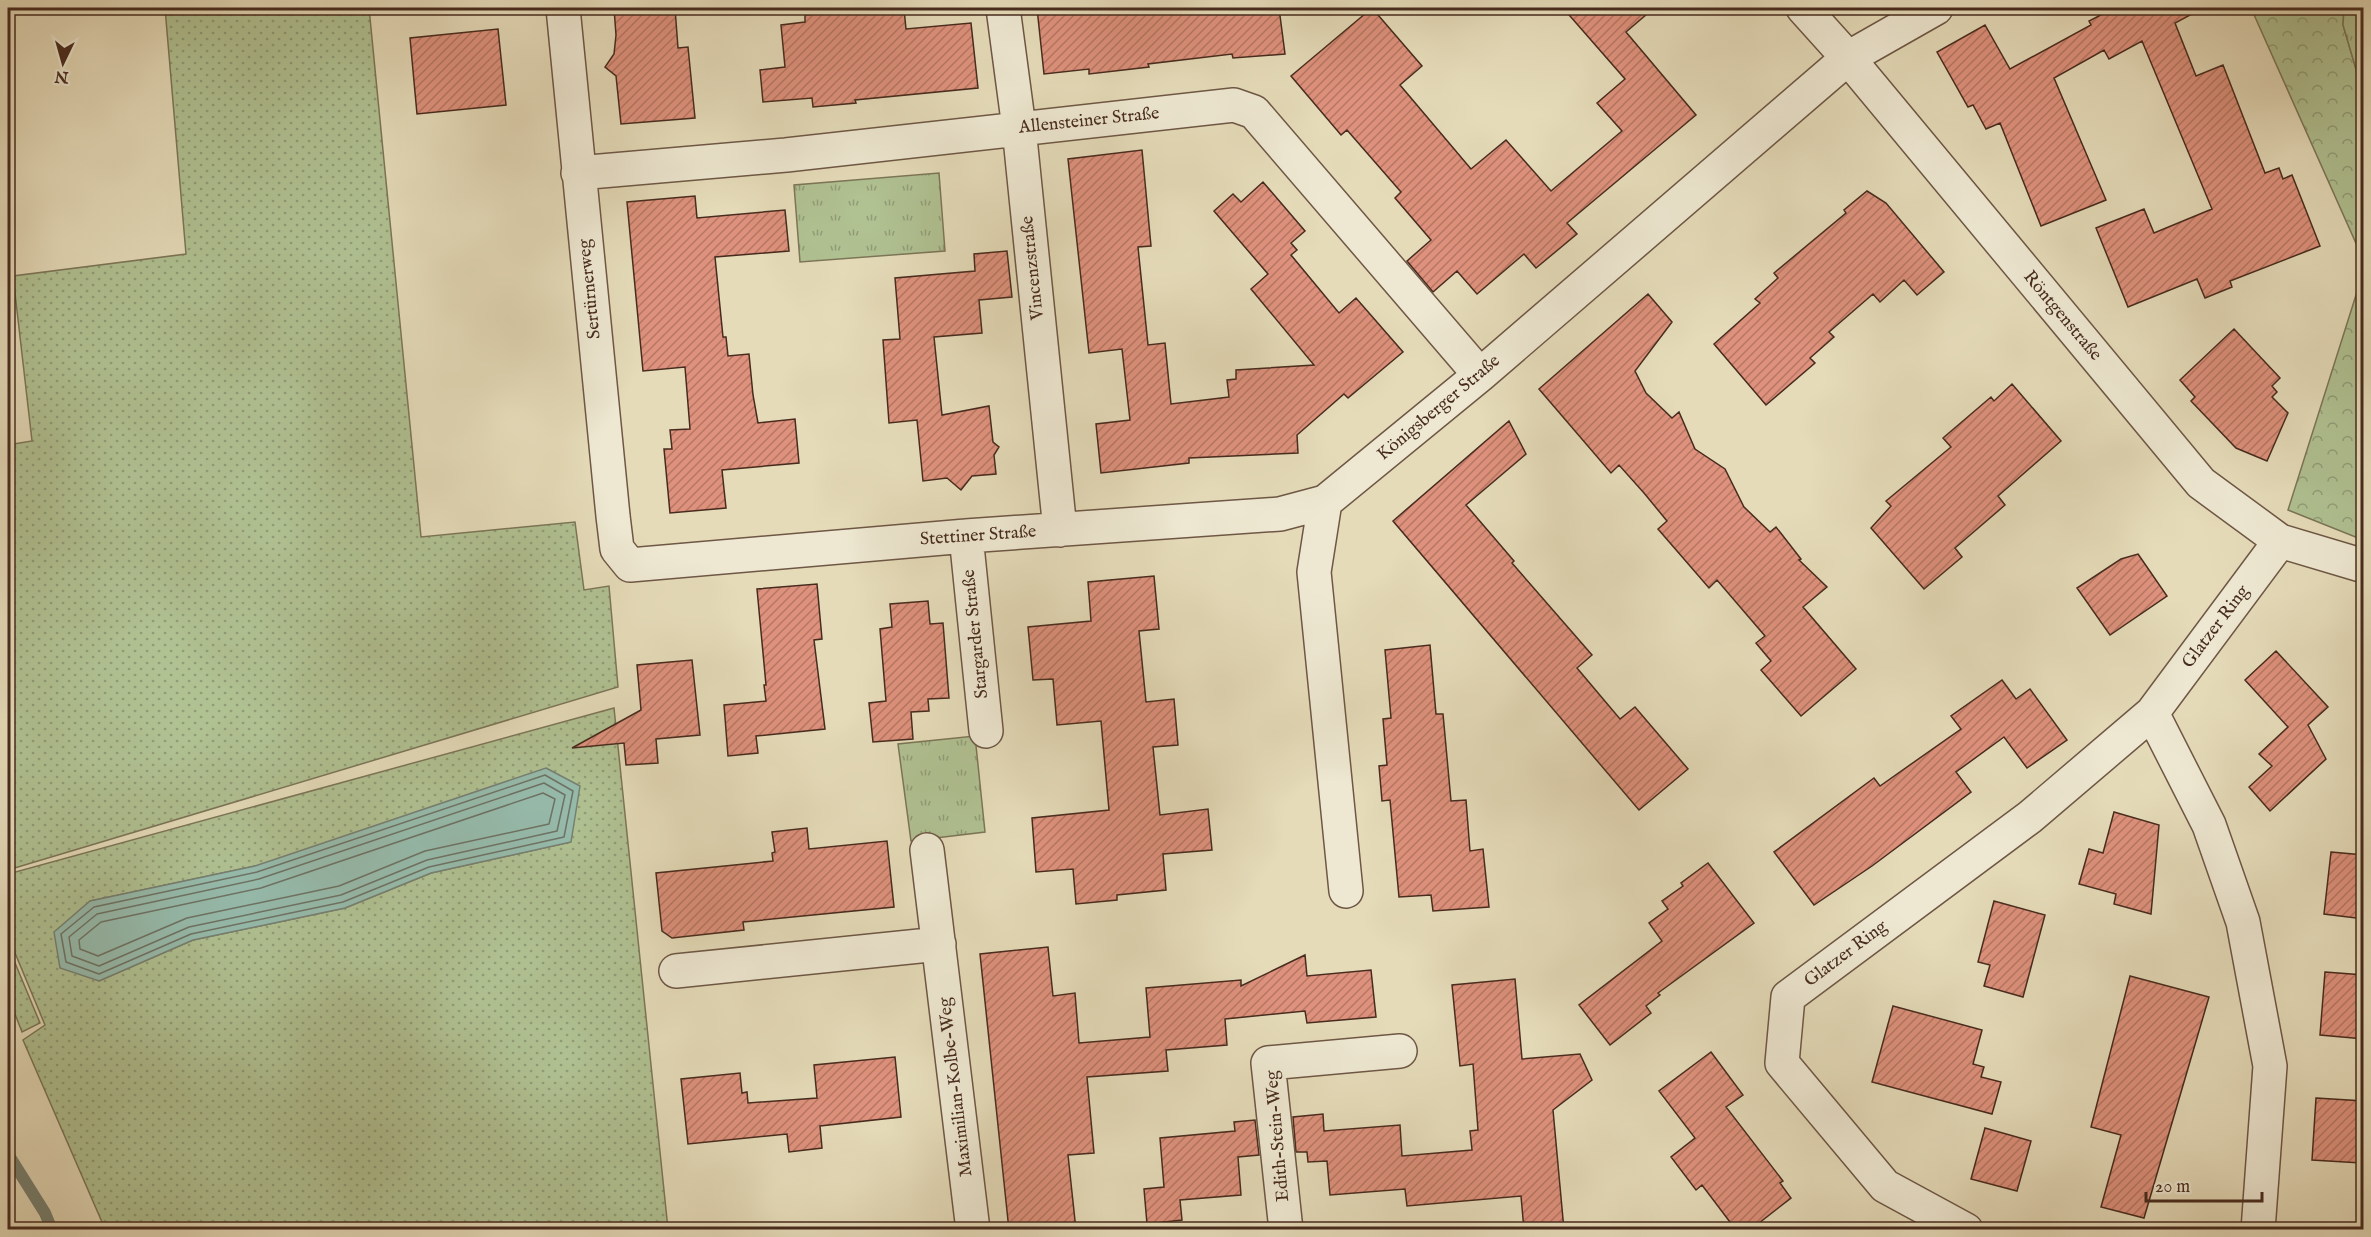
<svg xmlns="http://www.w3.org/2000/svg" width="2371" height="1237" font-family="'IM FELL English',serif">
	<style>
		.grass { fill: url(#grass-dots); stroke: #7c7658; stroke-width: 1.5; fill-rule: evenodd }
		.forest { fill: url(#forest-crowns); stroke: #7c7658; stroke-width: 1.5 }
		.park { fill: url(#park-tufts); stroke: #7c7658; stroke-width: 1.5 }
		.water { fill: #96bbac; stroke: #768173; stroke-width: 1.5 }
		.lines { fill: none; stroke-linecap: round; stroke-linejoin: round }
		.shore { stroke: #6e7365; stroke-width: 1.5 }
		.stream { stroke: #768173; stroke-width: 12 }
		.building { fill: url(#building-hatch); stroke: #472b1e; stroke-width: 1.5 }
		.minor-casing { stroke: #6e5745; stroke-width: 36 }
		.minor { stroke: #eee8d2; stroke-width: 33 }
		.labels { text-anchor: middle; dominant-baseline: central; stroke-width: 4.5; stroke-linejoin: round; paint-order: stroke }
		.street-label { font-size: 18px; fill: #472b1e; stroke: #eee8d2 }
	</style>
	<defs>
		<pattern id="grass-dots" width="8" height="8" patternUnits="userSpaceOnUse" patternTransform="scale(1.5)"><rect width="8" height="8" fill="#b0c192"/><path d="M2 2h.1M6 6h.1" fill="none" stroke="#919d77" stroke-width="1.8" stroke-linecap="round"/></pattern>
		<pattern id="forest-crowns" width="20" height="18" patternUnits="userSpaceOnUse" patternTransform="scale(1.5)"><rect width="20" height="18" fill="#b0c192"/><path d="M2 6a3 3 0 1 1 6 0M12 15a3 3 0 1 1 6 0" fill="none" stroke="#919d77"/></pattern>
		<pattern id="park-tufts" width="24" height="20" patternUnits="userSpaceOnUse" patternTransform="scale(1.5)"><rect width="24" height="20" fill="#b0c192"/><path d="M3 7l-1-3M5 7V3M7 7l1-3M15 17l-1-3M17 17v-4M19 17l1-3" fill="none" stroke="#919d77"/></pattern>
		<pattern id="building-hatch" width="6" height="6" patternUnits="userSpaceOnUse" patternTransform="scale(1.5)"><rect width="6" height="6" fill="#de917c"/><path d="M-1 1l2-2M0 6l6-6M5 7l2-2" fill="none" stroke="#b67765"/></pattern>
	</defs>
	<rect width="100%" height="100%" fill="#e5dbb9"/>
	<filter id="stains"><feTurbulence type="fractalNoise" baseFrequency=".00333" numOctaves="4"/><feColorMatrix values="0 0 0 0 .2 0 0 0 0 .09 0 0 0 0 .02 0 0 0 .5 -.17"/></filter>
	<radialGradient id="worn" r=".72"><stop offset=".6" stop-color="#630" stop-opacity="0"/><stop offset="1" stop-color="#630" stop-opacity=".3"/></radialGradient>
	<!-- grass -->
	<path class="grass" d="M 165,8 L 369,8 L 421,537 L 575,522 L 584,590 L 609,586 L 618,687 L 8,870 L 8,445 L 32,441 L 13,276 L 186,254 Z
		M 614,708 L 668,1229 L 105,1229 L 23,1040 L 45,1025 L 8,936 L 8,874 ZM 571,842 L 431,873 L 345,908 L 193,940 L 99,981 L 90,901 L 255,866 Z
		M 8,946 L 40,1023 L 22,1032 L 8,996 Z"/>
	<!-- forest -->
	<path class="forest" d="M 2251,8 L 2344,8 L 2343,25 L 2363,93 L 2363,259 Z
		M 2363,273 L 2364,540 L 2363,540 L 2288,510 Z"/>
	<!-- park -->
	<path class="park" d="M 2344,8 L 2363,8 L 2363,93 L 2343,25 Z
		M 939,173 L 945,251 L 800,262 L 794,185 Z
		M 975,736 L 985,832 L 911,841 L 898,744 Z"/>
	<!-- water -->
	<path class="water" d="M 546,768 L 580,786 L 571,842 L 431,873 L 345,908 L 193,940 L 99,981 L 60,968 L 54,932 L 90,901 L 255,866 Z"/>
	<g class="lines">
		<!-- shore -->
		<path class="shore" d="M 545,775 L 573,791 L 564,837 L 429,867 L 343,902 L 191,934 L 99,974 L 66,962 L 61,934 L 94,907 L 257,872 Z
			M 544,783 L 565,795 L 557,831 L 427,860 L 341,895 L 189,927 L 99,966 L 72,956 L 69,937 L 97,914 L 259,879 Z
			M 543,793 L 555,799 L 549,824 L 425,851 L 339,886 L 187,918 L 98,956 L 80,949 L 79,940 L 101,922 L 261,888 Z"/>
		<!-- stream -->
		<path class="stream" d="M 8,1154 L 45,1213 L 52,1230"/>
	</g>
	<!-- building -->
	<path class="building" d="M 614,8 L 675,8 L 678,48 L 688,47 L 695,118 L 621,124 L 616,76 L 605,67 L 614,54 L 616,35 Z
		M 1037,8 L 1279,8 L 1285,54 L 1233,58 L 1232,54 L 1148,64 L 1149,67 L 1089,74 L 1089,69 L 1044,74 Z
		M 1372,8 L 1422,66 L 1400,85 L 1471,169 L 1506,140 L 1551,191 L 1622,131 L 1597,103 L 1625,79 L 1563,8 L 1654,8 L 1626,32 L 1696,115 L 1567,223 L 1577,234 L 1536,268 L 1524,254 L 1477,294 L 1457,271 L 1433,292 L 1407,261 L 1431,240 L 1395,198 L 1401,192 L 1347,130 L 1341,135 L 1291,76 Z
		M 2114,8 L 2203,8 L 2175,23 L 2196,76 L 2223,65 L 2265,173 L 2279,168 L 2283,179 L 2292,175 L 2320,246 L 2230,281 L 2232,287 L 2205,298 L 2197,279 L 2128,307 L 2096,228 L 2144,209 L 2154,233 L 2212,209 L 2142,41 L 2109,59 L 2104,50 L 2054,78 L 2106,200 L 2041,226 L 2000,123 L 1986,129 L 1973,105 L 1968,107 L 1937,52 L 1985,25 L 2010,69 L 2091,25 L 2089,21 Z
		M 904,9 L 906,29 L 971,23 L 978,88 L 855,100 L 856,103 L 813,107 L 812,98 L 763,102 L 760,70 L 785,67 L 781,25 L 805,22 L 805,15 L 847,11 L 848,14 Z
		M 498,29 L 506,105 L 417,114 L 410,38 Z
		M 1142,150 L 1151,246 L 1138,247 L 1148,345 L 1165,343 L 1171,404 L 1229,397 L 1227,380 L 1236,379 L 1236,370 L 1314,365 L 1251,289 L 1268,274 L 1214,211 L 1233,194 L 1241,202 L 1263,182 L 1305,231 L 1291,243 L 1297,250 L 1291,255 L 1339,313 L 1356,298 L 1403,352 L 1348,398 L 1344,394 L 1297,435 L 1298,453 L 1189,458 L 1189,463 L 1101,473 L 1096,424 L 1130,420 L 1122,349 L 1089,353 L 1068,159 Z
		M 1867,191 L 1886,203 L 1944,272 L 1917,295 L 1904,280 L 1880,302 L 1873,294 L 1829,332 L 1834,337 L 1810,358 L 1815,363 L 1766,405 L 1714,344 L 1760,303 L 1755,299 L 1778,278 L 1774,273 L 1846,213 L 1844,210 Z
		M 695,196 L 697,218 L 785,210 L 789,251 L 715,257 L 723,337 L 726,337 L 728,356 L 749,354 L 753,395 L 758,423 L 795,419 L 799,463 L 722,470 L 726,508 L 670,513 L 664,449 L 672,449 L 670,430 L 690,429 L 685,367 L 643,371 L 627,202 Z
		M 1007,251 L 1012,297 L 979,300 L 982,333 L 934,337 L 942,415 L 989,406 L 993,442 L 999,447 L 994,455 L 996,474 L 972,476 L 961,490 L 947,478 L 923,481 L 917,420 L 889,423 L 883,340 L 900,339 L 895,278 L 975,271 L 974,254 Z
		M 1648,294 L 1672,322 L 1635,371 L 1646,393 L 1672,418 L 1679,412 L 1695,449 L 1725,469 L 1744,507 L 1770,532 L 1776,527 L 1801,559 L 1799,560 L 1827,587 L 1803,607 L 1856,669 L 1801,716 L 1761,670 L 1771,661 L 1756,643 L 1765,636 L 1717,580 L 1709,588 L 1658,529 L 1667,521 L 1644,493 L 1619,465 L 1611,473 L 1539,389 Z
		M 2234,329 L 2280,378 L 2272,386 L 2277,392 L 2272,397 L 2288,413 L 2267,461 L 2236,448 L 2191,401 L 2195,397 L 2180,380 Z
		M 2012,384 L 2061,441 L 1998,496 L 2005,505 L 1955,548 L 1962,557 L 1924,589 L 1871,528 L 1891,506 L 1886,501 L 1951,447 L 1943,438 L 1991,397 L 1994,401 Z
		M 1509,421 L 1526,454 L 1466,505 L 1514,561 L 1512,563 L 1592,655 L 1577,668 L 1620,719 L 1635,707 L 1688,769 L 1639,810 L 1393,521 Z
		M 2138,554 L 2167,596 L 2110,635 L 2077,588 L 2121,559 Z
		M 1154,576 L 1159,629 L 1139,631 L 1146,702 L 1174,699 L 1178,745 L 1153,747 L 1160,815 L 1208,809 L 1212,850 L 1163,854 L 1166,890 L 1117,895 L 1117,900 L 1076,904 L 1073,869 L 1036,872 L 1032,818 L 1109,810 L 1101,721 L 1057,725 L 1053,679 L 1033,680 L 1028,627 L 1091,621 L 1088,582 Z
		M 817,584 L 822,639 L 814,640 L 825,729 L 756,736 L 758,753 L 728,756 L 724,705 L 766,701 L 764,685 L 766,685 L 757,589 Z
		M 928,601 L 930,624 L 943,623 L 949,698 L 928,699 L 929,711 L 911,712 L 913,739 L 873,742 L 869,703 L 886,701 L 880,629 L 892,627 L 890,604 Z
		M 1430,645 L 1436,714 L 1443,714 L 1451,801 L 1466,800 L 1470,851 L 1483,849 L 1489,907 L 1433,911 L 1431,895 L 1399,897 L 1390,800 L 1382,801 L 1379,766 L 1387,765 L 1383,719 L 1391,718 L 1385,650 Z
		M 2276,651 L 2328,707 L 2308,725 L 2326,759 L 2270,811 L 2249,787 L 2272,766 L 2259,754 L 2288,727 L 2245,680 Z
		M 692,660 L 700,735 L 656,739 L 658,763 L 626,765 L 624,743 L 572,748 L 641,710 L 637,665 Z
		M 2002,680 L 2016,699 L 2030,689 L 2067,740 L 2027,768 L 2004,737 L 1956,772 L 1971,792 L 1872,866 L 1814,905 L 1774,852 L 1874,778 L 1880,786 L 1961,729 L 1951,716 Z
		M 2114,812 L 2159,825 L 2151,914 L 2114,904 L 2116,894 L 2079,884 L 2089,849 L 2103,853 Z
		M 807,828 L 809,849 L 887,841 L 894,907 L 743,922 L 744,930 L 672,938 L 662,931 L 656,873 L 773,861 L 772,853 L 775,852 L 772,832 Z
		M 2331,852 L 2364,855 L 2364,919 L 2324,914 Z
		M 1708,863 L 1754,923 L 1658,993 L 1660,995 L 1646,1006 L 1651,1013 L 1610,1045 L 1579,1005 L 1662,941 L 1649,923 L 1668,909 L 1662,901 L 1683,886 L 1681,883 Z
		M 1994,901 L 2045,915 L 2023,997 L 1984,986 L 1990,965 L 1978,962 Z
		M 1048,947 L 1053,996 L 1075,993 L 1079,1043 L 1150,1037 L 1146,988 L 1241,980 L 1241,986 L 1305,955 L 1307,976 L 1371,970 L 1376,1017 L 1307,1023 L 1305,1011 L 1225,1019 L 1227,1045 L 1166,1050 L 1168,1071 L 1087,1077 L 1094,1153 L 1068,1155 L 1076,1230 L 1009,1230 L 980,954 Z
		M 2325,972 L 2364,975 L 2364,1039 L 2320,1035 Z
		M 2130,976 L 2209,997 L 2144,1218 L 2101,1207 L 2121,1135 L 2091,1127 Z
		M 1515,979 L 1522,1059 L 1580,1054 L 1592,1080 L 1553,1110 L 1564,1230 L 1524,1230 L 1521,1196 L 1407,1206 L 1405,1189 L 1330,1195 L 1327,1161 L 1308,1162 L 1307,1152 L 1296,1152 L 1293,1117 L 1323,1114 L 1324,1131 L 1400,1125 L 1402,1156 L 1472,1150 L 1470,1131 L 1478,1130 L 1473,1064 L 1460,1066 L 1452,985 Z
		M 1893,1006 L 1982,1030 L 1973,1064 L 1984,1067 L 1981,1077 L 2001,1082 L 1992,1114 L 1872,1082 Z
		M 1711,1052 L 1743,1095 L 1726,1107 L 1783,1181 L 1780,1183 L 1791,1198 L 1750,1230 L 1736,1230 L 1702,1185 L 1696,1190 L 1671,1157 L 1695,1138 L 1659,1091 Z
		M 895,1057 L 901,1117 L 820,1126 L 822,1148 L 789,1152 L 787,1134 L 688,1144 L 681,1079 L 740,1073 L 742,1093 L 747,1092 L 748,1103 L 817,1098 L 814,1065 Z
		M 2316,1098 L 2364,1101 L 2361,1163 L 2312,1160 Z
		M 1255,1120 L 1259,1155 L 1238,1157 L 1241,1195 L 1180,1200 L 1182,1220 L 1147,1224 L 1144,1189 L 1164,1187 L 1160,1138 L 1235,1131 L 1234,1122 Z
		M 1985,1128 L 2031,1141 L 2017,1191 L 1971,1179 Z"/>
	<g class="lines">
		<!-- minor casing -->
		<g class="minor-casing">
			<path id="minor" d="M 563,8 L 613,516 L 617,549 L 630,565 L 966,536 L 1280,514 L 1325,502
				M 1003,8 L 1019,128 L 1060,530
				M 1803,8 L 1848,58 L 2201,483 L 2280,541 L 2364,566
				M 578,173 L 786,155 L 1234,105 L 1254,112 L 1480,375
				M 966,536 L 986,731
				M 2152,713 L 2209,825 L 2243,922 L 2270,1066 L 2258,1230
				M 927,850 L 973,1230
				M 1346,891 L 1314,572 L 1325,502 L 1480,375 L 1848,58 L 1936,8
				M 676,971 L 939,944
				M 1286,1230 L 1268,1063 L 1400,1051
				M 1966,1230 L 1885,1186 L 1782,1063 L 1788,997 L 2030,817 L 2152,713 L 2280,541"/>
		</g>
		<!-- minor -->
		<use href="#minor" class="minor"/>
	</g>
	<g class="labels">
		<!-- street labels -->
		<g class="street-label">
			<text transform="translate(1089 121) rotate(-6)">Allensteiner Straße</text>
			<text transform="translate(1033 268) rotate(-96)">Vincenzstraße</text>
			<text transform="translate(590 289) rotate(-96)">Sertürnerweg</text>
			<text transform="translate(2062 316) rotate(50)">Röntgenstraße</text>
			<text transform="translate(1439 408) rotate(-40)">Königsberger Straße</text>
			<text transform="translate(978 536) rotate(-4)">Stettiner Straße</text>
			<text transform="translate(2216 627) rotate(-53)">Glatzer Ring</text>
			<text transform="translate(976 634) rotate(-96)">Stargarder Straße</text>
			<text transform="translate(1846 954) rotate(-37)">Glatzer Ring</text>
			<text transform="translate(956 1087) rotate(-97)">Maximilian-Kolbe-Weg</text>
			<text transform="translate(1278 1136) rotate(-95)">Edith-Stein-Weg</text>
		</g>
	</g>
	<!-- margin -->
	<rect width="2371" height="1237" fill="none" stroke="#e5dbb9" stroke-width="30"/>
	<rect x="9" y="9" width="2353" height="1219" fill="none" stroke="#472b1e" stroke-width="3"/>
	<rect x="15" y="15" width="2341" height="1207" fill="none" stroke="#472b1e" stroke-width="1.5"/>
	<!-- north arrow -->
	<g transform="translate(63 63) rotate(185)" stroke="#eee8d2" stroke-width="4.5" paint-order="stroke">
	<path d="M0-4.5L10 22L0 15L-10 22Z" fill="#472b1e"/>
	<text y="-9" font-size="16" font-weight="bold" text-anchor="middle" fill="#472b1e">N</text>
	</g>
	<!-- scale -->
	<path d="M2146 1192v9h116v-9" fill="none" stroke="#472b1e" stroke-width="3"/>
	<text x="2155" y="1192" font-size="18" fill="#472b1e" stroke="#eee8d2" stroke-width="4.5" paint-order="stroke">20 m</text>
	<rect width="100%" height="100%" filter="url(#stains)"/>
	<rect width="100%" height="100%" fill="url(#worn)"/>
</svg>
